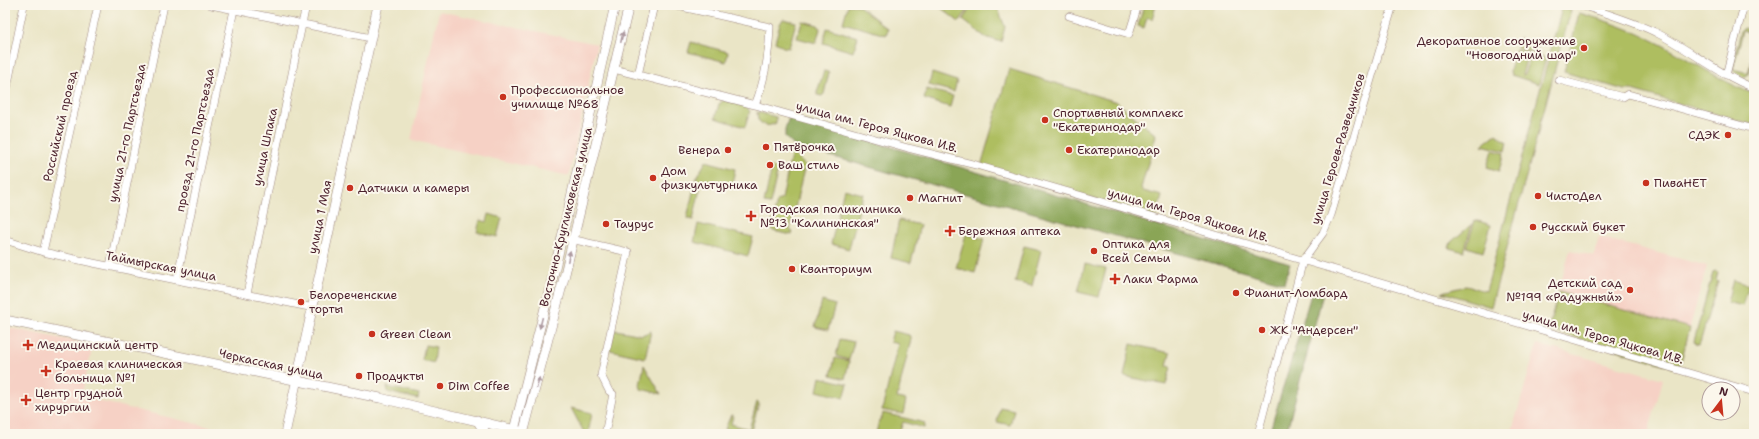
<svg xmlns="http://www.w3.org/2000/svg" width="1759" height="439" font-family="'Shantell Sans',sans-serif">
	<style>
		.built { fill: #f6d1c5 }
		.green { fill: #aebe60; stroke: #7c6e46 }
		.forest { fill: #8aa556; stroke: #6a6240 }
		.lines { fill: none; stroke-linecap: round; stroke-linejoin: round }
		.minor-casing { stroke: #9a8278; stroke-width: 8 }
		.tertiary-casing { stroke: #9a8278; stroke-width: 10 }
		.minor { stroke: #fff; stroke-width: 7 }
		.tertiary { stroke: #fff; stroke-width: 9 }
		.oneway { fill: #ae9aa0 }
		.poi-dot { fill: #c8321e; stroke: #fbf7ec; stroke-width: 1.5 }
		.labels { text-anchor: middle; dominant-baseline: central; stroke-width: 4; stroke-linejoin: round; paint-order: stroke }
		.poi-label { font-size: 12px; fill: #4a1f2b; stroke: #fbf7ec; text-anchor: start }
		.street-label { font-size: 12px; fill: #4a1f2b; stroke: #fbf7ec }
	</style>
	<rect width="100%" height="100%" fill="#fbf7ec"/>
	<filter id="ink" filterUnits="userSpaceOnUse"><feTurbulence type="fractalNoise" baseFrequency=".025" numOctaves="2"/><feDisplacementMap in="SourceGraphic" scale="8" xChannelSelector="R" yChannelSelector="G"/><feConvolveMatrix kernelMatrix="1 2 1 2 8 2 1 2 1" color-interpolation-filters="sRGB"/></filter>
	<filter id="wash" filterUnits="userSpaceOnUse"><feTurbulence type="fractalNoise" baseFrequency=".012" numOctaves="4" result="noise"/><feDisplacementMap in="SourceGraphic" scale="16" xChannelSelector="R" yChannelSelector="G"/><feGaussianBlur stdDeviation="0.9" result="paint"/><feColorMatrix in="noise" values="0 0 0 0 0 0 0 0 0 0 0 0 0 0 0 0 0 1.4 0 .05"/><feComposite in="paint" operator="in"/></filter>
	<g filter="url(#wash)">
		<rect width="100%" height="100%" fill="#eae5c6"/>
		<!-- built -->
		<path class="built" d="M 439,11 L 597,44 L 569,176 L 411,140 Z
			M 1599,237 L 1707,266 L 1686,341 L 1555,305 L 1570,250 L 1594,256 Z
			M 5,327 L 93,345 L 81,397 L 223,430 L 222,434 L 5,434 Z
			M 1537,344 L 1663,379 L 1648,434 L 1511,434 Z"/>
		<!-- green -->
		<path class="green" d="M 848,5 L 858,5 L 888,29 L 886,35 L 843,23 Z
			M 937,5 L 960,5 L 967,11 L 959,22 Z
			M 962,5 L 995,5 L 997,6 L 1005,27 L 1001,42 L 985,37 L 963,20 L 969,10 Z
			M 1144,5 L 1156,5 L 1152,19 L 1147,17 L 1144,28 L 1138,26 Z
			M 1562,8 L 1571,10 L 1491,307 L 1442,292 L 1466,286 L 1486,291 Z
			M 1579,13 C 1612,22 1644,34 1673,51 C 1700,66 1725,83 1754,94 L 1754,125 L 1632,90 L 1624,90 L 1564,72 Z
			M 783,19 L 796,22 L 789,48 L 783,47 L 775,42 L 780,24 Z
			M 802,21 L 818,25 L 820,29 L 816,43 L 797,38 Z
			M 827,28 L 858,37 L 853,52 L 823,43 Z
			M 1744,28 L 1749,29 L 1748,32 L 1743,31 L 1733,69 L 1748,73 L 1754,51 L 1749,74 L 1744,77 C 1737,74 1733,73 1732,66 L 1741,31 Z
			M 1519,38 L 1539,44 L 1536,53 L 1517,47 Z
			M 691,42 L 728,52 L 726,62 L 688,52 Z
			M 1516,49 L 1528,52 L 1522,75 L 1524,75 L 1531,53 L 1546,58 L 1539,84 L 1511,75 L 1510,71 Z
			M 1009,69 L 1117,102 L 1156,135 L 1141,188 L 1143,191 L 1162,196 L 1156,217 L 981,166 Z
			M 824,71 L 829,72 L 824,94 L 822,96 L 817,95 L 817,92 Z
			M 932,73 L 957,81 L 954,92 L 929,85 Z
			M 927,89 L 953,96 L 950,107 L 924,99 Z
			M 724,100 L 745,106 L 750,111 L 745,127 L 715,118 L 719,104 Z
			M 757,112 L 776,117 L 776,123 C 768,127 764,126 758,120 Z
			M 1496,134 L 1507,142 L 1505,151 L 1482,145 Z
			M 1492,150 L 1504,153 L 1499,171 L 1487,167 Z
			M 790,151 L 808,168 L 804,169 L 790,230 L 793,232 L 792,235 L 773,231 L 771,228 L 777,201 L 782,199 L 791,156 L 788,153 Z
			M 706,161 L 735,169 L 732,184 L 730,186 L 702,180 L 693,220 L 687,218 L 696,179 Z
			M 772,167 L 778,169 L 770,204 L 764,203 Z
			M 844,189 L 863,194 L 849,249 L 831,244 Z
			M 489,214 L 502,218 L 497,237 L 477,232 L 480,220 L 487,222 Z
			M 899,220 L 920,225 L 911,263 L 891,258 Z
			M 1475,220 L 1491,225 L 1483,252 L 1467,247 Z
			M 698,224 L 753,237 L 748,256 L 694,242 Z
			M 1472,224 L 1464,252 L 1449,248 L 1451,242 Z
			M 966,234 L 984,239 L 975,273 L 956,268 Z
			M 1024,246 L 1041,250 L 1032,286 L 1015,282 Z
			M 1085,264 L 1106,269 L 1099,297 L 1078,292 Z
			M 1716,271 L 1718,272 L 1716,279 L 1718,281 L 1700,343 L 1698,345 L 1695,344 L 1694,341 L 1713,272 Z
			M 1733,280 L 1749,285 L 1743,306 L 1727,302 Z
			M 1559,292 L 1690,328 L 1680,365 L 1676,368 L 1548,329 Z
			M 822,301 L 835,305 L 828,330 L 815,327 Z
			M 616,330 L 642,335 L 651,331 L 645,358 L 610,350 L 614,331 Z
			M 893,331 L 909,335 L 911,339 L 897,398 L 906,400 L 903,414 L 882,410 L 898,344 L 890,342 Z
			M 840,339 L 854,342 L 849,360 L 836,356 Z
			M 1131,344 L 1170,353 L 1167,366 L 1171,367 L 1166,385 L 1124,376 Z
			M 425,345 L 436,347 L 434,363 L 422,360 Z
			M 835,358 L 849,361 L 845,379 L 831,375 Z
			M 644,365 L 661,394 L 641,389 L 640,385 Z
			M 820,377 L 848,384 L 844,398 L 817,391 Z
			M 387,387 L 419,394 L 418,399 L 388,392 Z
			M 757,402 L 759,403 L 750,434 L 725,429 L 731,415 L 733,416 L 731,424 L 749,429 Z
			M 1000,407 L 1014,410 L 1010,425 L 997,422 Z
			M 571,408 L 592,413 L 588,434 L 585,434 Z
			M 883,413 L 925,423 L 924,428 L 903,422 L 899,434 L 876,434 L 879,420 L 882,418 Z"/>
		<!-- forest -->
		<path class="forest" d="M 789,117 L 1290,264 L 1284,283 L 794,146 L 785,137 L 785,129 Z
			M 1324,290 L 1286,434 L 1269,434 L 1312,291 Z"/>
	</g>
	<g filter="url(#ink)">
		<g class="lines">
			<!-- minor casing -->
			<g class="minor-casing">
				<path id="minor" d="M 211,5 L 371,38
					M 673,5 L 770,27 C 769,52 765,81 755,105
					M 1580,5 C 1606,13 1631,21 1655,32 C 1689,49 1718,74 1754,88
					M 1069,16 L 1129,34 L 1138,5
					M 614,69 L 755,105 L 908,148 L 976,165 L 1754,392
					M 638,75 L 654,5
					M 1726,75 L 1744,5
					M 1559,80 L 1623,97 L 1628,94 L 1754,129
					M 5,98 L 24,5
					M 562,237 L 628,252 L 601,375 L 609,391 L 613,394 L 605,434
					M 5,240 L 43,252 L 93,263 L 314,308
					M 43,252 L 98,5
					M 110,266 L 164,5
					M 177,279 L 235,5
					M 247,294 L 306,5
					M 1258,434 L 1303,260 L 1323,233 L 1331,215 L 1393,5"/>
			</g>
			<!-- tertiary casing -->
			<g class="tertiary-casing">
				<path id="tertiary" d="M 5,320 L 380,398 L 524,432
					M 477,420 L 486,434
					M 285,434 L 378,5
					M 513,434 L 554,272 L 615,5
					M 523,434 L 565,274 L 629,5"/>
			</g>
			<!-- minor -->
			<use href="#minor" class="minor"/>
			<!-- tertiary -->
			<use href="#tertiary" class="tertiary"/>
		</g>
		<!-- one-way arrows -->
		<defs><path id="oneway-solid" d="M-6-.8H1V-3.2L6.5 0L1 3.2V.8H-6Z"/></defs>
		<g class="oneway">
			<use href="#oneway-solid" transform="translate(622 37) rotate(-77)"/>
			<use href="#oneway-solid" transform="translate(569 256) rotate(-77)"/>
			<use href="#oneway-solid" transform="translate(541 323) rotate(104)"/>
			<use href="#oneway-solid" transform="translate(538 383) rotate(-76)"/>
		</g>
	</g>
	<!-- markers -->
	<g class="poi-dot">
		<circle cx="1584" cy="48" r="4"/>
		<circle cx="503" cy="97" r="4"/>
		<circle cx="1045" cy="120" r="4"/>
		<circle cx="1728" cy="135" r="4"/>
		<circle cx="766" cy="147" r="4"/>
		<circle cx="728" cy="150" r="4"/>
		<circle cx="1069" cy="150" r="4"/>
		<circle cx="770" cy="165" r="4"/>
		<circle cx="653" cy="178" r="4"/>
		<circle cx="1646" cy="183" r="4"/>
		<circle cx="350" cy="188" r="4"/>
		<circle cx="1538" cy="196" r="4"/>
		<circle cx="910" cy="198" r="4"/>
		<path d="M749 210h4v4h4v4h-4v4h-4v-4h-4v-4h4z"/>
		<circle cx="606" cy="224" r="4"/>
		<circle cx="1533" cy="227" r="4"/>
		<path d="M948 225h4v4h4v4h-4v4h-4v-4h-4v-4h4z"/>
		<circle cx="1094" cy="251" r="4"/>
		<circle cx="792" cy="269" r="4"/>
		<path d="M1113 273h4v4h4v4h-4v4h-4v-4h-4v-4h4z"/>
		<circle cx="1630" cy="290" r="4"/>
		<circle cx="1236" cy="293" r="4"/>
		<circle cx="301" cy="302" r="4"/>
		<circle cx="1262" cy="330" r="4"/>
		<circle cx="372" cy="334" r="4"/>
		<path d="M26 339h4v4h4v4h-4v4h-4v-4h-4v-4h4z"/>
		<path d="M44 365h4v4h4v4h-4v4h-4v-4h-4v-4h4z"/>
		<circle cx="359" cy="376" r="4"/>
		<circle cx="440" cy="386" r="4"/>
		<path d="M24 394h4v4h4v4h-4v4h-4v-4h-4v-4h4z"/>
	</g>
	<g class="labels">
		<!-- poi labels -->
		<g class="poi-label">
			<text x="1576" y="41" text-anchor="end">Декоративное сооружение<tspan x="1576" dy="14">"Новогодний шар"</tspan></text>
			<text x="511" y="90">Профессиональное<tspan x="511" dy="14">училище №68</tspan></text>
			<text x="1053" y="113">Спортивный комплекс<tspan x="1053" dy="14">"Екатеринодар"</tspan></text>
			<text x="1720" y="135" text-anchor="end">СДЭК</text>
			<text x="774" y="147">Пятёрочка</text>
			<text x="720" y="150" text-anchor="end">Венера</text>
			<text x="1077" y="150">Екатеринодар</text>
			<text x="778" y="165">Ваш стиль</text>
			<text x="661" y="171">Дом<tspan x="661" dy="14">физкультурника</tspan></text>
			<text x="1654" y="183">ПиваНЕТ</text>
			<text x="358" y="188">Датчики и камеры</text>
			<text x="1546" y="196">ЧистоДел</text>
			<text x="918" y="198">Магнит</text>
			<text x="760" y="209">Городская поликлиника<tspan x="760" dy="14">№13 "Калининская"</tspan></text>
			<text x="614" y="224">Таурус</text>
			<text x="1541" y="227">Русский букет</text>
			<text x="958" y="231">Бережная аптека</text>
			<text x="1102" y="244">Оптика для<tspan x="1102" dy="14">Всей Семьи</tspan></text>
			<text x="800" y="269">Кванториум</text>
			<text x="1123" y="279">Лаки Фарма</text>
			<text x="1622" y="283" text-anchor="end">Детский сад<tspan x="1622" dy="14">№199 «Радужный»</tspan></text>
			<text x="1244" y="293">Фианит-Ломбард</text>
			<text x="309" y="295">Белореченские<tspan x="309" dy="14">торты</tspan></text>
			<text x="1270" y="330">ЖК "Андерсен"</text>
			<text x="380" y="334">Green Clean</text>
			<text x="37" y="345">Медицинский центр</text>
			<text x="55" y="364">Краевая клиническая<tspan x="55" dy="14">больница №1</tspan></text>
			<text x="367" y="376">Продукты</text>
			<text x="448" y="386">Dim Coffee</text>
			<text x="35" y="393">Центр грудной<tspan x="35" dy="14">хирургии</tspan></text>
		</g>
		<!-- street labels -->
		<g class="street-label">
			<text transform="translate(60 126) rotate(-77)">Российский проезд</text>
			<text transform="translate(877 127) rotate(15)">улица им. Героя Яцкова И.В.</text>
			<text transform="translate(127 133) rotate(-78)">улица 21-го Партсъезда</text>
			<text transform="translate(195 140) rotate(-78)">проезд 21-го Партсъезда</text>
			<text transform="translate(265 147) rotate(-78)">улица Шпака</text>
			<text transform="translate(1338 149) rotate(-73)">улица Героев-Разведчиков</text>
			<text transform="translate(1188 215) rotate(16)">улица им. Героя Яцкова И.В.</text>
			<text transform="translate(320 217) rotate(-78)">улица 1 Мая</text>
			<text transform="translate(566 217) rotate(-76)">Восточно-Кругликовская улица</text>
			<text transform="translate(161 266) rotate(11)">Таймырская улица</text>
			<text transform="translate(1603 337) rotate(16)">улица им. Героя Яцкова И.В.</text>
			<text transform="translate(271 364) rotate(12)">Черкасская улица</text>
		</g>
	</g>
	<!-- margin -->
	<rect width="1759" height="439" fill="none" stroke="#fbf7ec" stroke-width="20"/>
	<!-- north arrow -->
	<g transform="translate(1721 401) rotate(16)"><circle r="19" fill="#fbf7ec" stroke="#b4a19f"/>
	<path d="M0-3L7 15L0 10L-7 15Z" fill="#c8321e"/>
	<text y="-6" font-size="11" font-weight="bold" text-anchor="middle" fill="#4a1f2b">N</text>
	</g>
</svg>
